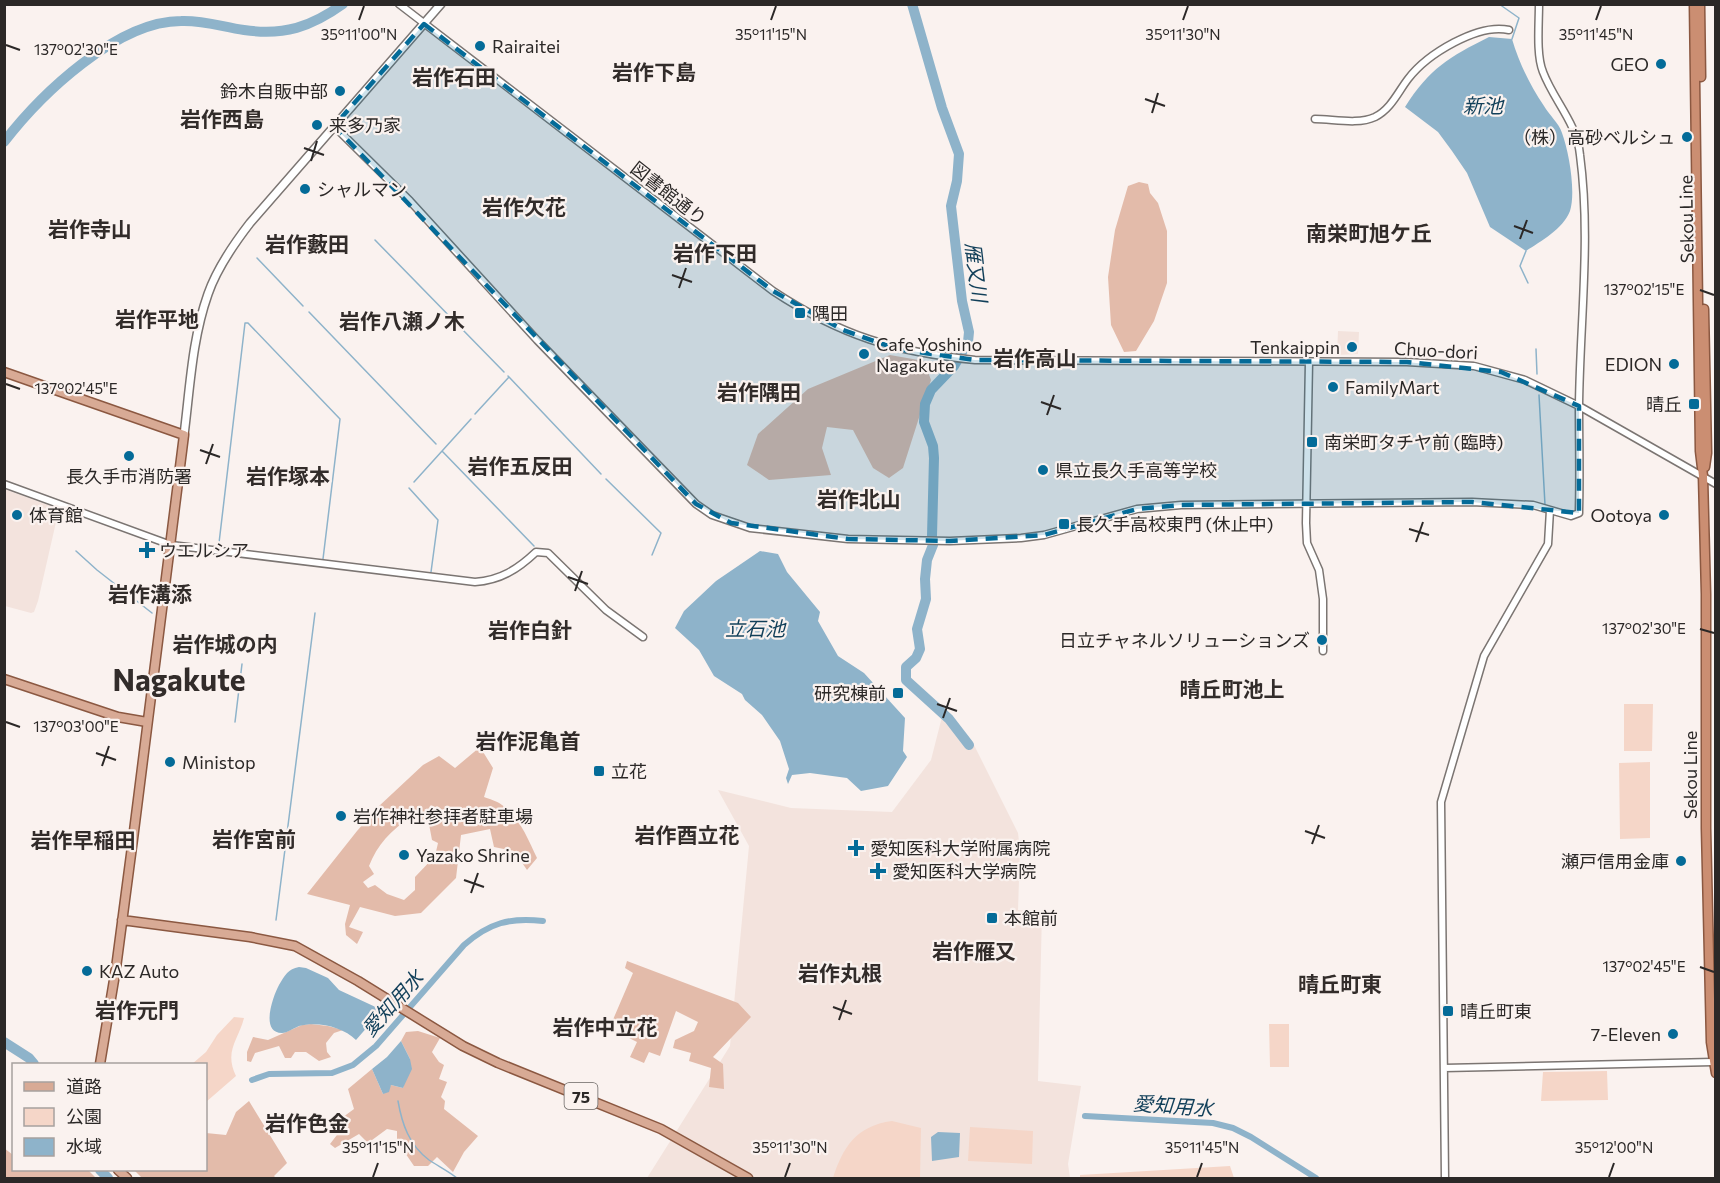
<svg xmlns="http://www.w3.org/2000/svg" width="1720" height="1183" font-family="Commissioner,'Noto Sans JP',sans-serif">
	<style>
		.built { fill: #f3e3dd }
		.green { fill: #f5d6c8 }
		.forest { fill: #e3bbaa; fill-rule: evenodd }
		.water { fill: #8eb3ca }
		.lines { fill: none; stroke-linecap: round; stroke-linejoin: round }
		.stream { stroke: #8eb3ca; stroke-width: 1.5 }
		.canal { stroke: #8eb3ca; stroke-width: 6 }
		.river { stroke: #8eb3ca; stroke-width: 10 }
		.tertiary-casing { stroke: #7b7572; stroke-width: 9 }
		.secondary-casing { stroke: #7b7572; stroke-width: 10 }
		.primary-casing { stroke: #8b5841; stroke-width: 11 }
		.trunk-casing { stroke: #8b5841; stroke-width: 11 }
		.tertiary { stroke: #fff; stroke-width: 6 }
		.secondary { stroke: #fff; stroke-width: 7 }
		.primary { stroke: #d8aa95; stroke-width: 8 }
		.trunk { stroke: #cb8e72; stroke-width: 8 }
		.marked { fill: #046b98; fill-opacity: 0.2; stroke: #046b98; stroke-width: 4.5; stroke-dasharray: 12 8; stroke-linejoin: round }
		.ticks { fill: none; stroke: #2b2827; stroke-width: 2 }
		.poi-dot { fill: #046b98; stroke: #faf2ef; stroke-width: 2 }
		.labels { text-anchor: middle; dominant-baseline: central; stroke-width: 4.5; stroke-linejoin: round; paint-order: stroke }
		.shield { fill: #faf2ef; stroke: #696563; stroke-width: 1.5 }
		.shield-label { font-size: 16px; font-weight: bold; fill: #2b2827 }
		.poi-label { font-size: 18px; fill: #2b2827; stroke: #faf2ef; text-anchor: start }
		.street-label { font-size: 18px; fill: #2b2827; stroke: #faf2ef }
		.water-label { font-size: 20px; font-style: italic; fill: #113f59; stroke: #faf2ef }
		.quarter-label { font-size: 21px; font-weight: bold; fill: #322c2a; stroke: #faf2ef }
		.town-label { font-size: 30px; font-weight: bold; fill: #322c2a; stroke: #faf2ef }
		.ticks-label { font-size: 15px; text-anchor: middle; fill: #2b2827; stroke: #faf2ef; stroke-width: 4.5; stroke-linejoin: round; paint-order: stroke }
	</style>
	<rect width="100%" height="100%" fill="#faf2ef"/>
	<!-- built -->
	<path class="built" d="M 1338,331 L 1359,332 L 1358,354 L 1337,355 Z
		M 4,489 L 59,509 L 38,601 L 34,612 L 31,613 L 5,606 Z
		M 944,709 L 972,741 L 1018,833 L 1020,850 L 1018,910 L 1042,912 L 1038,1081 L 1081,1086 L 1068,1164 L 1070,1178 L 647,1178 L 730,1046 L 749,846 L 718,790 L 791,808 L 892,812 L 931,760 Z"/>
	<!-- green -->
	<path class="green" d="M 1624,704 L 1653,704 L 1652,751 L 1624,751 Z
		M 1650,762 L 1650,838 L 1620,839 L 1619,763 Z
		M 234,1017 L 244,1018 C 238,1041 224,1051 236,1076 L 206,1102 L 206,1064 L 192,1064 L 206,1052 L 217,1035 Z
		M 1269,1024 L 1289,1024 L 1289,1067 L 1270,1067 Z
		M 1607,1071 L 1608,1100 L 1541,1101 L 1543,1072 Z
		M 892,1121 L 921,1128 L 920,1178 L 833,1178 C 843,1147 856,1126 892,1121 Z
		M 970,1127 L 1033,1131 L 1032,1164 L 968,1161 Z
		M 1230,1166 L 1234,1178 L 1080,1178 L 1080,1175 Z"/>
	<!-- forest -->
	<path class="forest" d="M 1139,182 L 1148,184 L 1150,193 L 1158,203 L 1167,231 L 1167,283 L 1154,321 L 1136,351 L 1124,352 L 1111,325 L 1108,277 L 1115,230 L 1128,186 Z
		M 890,355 L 924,361 L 931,380 L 903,468 L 889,478 L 873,468 L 853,430 L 827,427 L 822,448 L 831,475 L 769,480 L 747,465 L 758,434 L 808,389 Z
		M 480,747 L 493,768 L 484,797 C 489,799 497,801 502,805 C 520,818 528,839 537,858 L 527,870 L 514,851 L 494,847 L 490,829 L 461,835 L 456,878 L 421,913 L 395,916 L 360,907 L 349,927 L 363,932 L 357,944 L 346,935 L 345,924 L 350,905 L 307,894 L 357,831 L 378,807 L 423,765 L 439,756 L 455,768 ZM 411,817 L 424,820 L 429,824 L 432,840 L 438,843 L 435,856 L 415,877 L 415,890 L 404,900 L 387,894 L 375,885 L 368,888 L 363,882 L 374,874 L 369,866 C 377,845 391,830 411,817 Z
		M 627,961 L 738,1003 L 751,1017 L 713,1057 L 723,1064 L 724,1089 L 709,1087 L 711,1068 L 689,1061 L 691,1053 L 673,1048 L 675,1040 L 694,1031 L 698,1022 L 676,1011 L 660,1056 L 649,1052 L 644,1063 L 630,1057 L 637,1042 L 621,1034 L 624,1027 L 612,1022 L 633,973 L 625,968 Z
		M 311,1024 L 328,1026 L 343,1030 L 334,1033 L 326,1043 L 327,1052 L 331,1057 L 319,1061 L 306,1052 L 295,1052 L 291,1058 L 285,1058 L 279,1046 L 255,1053 L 251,1062 L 247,1061 L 247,1052 L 253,1037 L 268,1040 L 302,1025 Z
		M 418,1031 L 440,1038 L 432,1052 L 439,1062 L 444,1065 L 439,1079 L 447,1082 L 441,1097 L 445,1101 L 444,1109 L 478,1136 L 464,1152 L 453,1172 L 437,1157 L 428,1166 L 414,1166 L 397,1141 L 397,1131 L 387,1129 L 368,1143 L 359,1134 L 335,1148 L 330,1144 L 340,1131 L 339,1120 L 354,1109 L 348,1089 L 372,1069 L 383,1094 L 391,1085 L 403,1088 L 410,1059 L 401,1041 L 406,1032 Z
		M 249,1101 L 287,1163 L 274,1176 L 276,1178 L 142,1178 L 134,1170 L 206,1170 L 206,1133 L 226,1135 L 236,1112 Z
		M 4,1148 L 13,1155 L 14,1170 L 88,1170 L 96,1178 L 5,1178 Z"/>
	<!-- water -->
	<path class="water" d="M 1489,37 L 1512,39 C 1519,63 1530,85 1544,106 C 1549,115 1559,123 1562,133 C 1569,152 1576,192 1570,211 C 1563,229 1541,241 1526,251 L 1490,227 L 1467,173 L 1452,151 L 1438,132 L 1405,107 C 1430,68 1449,57 1489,37 Z
		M 760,551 L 778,554 L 787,572 L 820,612 L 818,621 L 838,656 L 864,673 L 905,718 L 903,751 L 907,757 L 888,786 L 861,791 L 847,778 L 810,773 L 792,775 L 788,784 L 786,778 L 789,769 L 780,741 L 762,715 L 745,700 L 742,694 L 714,676 L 699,650 L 675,628 L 684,611 L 716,581 Z
		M 299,967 L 306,968 L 328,978 L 339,990 L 382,1010 L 356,1040 C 343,1027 318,1021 299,1026 C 294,1028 287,1033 282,1033 C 259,1033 274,994 279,985 C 285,975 288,969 299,967 Z
		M 401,1041 L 410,1059 L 412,1069 L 403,1088 L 391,1085 L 389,1092 L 383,1094 L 372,1069 L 387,1057 Z
		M 938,1132 L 960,1133 L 959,1157 L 932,1161 L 931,1137 Z"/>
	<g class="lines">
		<!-- stream -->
		<path class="stream" d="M 1499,4 L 1519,18 L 1512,39
			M 375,240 L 504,372
			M 1526,251 L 1520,266 L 1528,283
			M 257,258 L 303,306
			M 309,312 L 436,444
			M 1536,349 L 1537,374
			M 509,377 L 601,474
			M 1539,395 L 1545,505
			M 475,414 L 509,377 L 508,376
			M 442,451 L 534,546
			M 606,479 L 661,533 L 652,555
			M 414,482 L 471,419
			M 409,488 L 438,520 L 431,572
			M 219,543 L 245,323 L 248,323 L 340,419 L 323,559
			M 76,551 L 97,570 L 152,613
			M 235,722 L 242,664
			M 276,920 L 315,613
			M 398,1101 C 402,1124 409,1145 429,1160 C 438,1166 448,1171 457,1178"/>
		<!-- canal -->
		<path class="canal" d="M 252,1080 L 269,1074 L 332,1073 L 353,1065 L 376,1046 L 464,945 C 489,923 510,917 543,921
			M 1085,1116 L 1213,1123 L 1233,1128 L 1251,1137 L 1316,1178"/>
		<!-- river -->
		<path class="river" d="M 912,4 L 942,108 L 959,154 L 957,181 L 951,206 L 962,301 L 969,332 L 968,342 L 954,366 L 931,390 L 925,404 L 924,422 L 933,446 L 934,458 L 932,536
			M 4,142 C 41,94 117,21 181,21 C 203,20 223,27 244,30 C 284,36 311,27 343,4
			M 933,545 L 927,560 L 925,579 L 926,599 L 917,629 L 920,649 L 916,658 L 906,667 L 906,680 L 949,719 L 969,745
			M 4,1042 L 29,1058 L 34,1064
			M 100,1170 L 108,1178"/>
		<!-- tertiary casing -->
		<g class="tertiary-casing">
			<path id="tertiary" d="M 399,4 L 773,291 C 841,336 895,352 975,360 L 1407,362 L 1474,366 L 1525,380 L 1579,406 L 1716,484
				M 1315,119 C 1333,119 1358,125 1375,117 C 1391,109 1398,92 1408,79 C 1427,54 1478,23 1509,30
				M 334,126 L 410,201 L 537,340 L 696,504 L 712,515 L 750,528 L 848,539 L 950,541 L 1021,538 L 1044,535 L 1137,509 L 1181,505 L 1472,502 L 1533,505 L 1571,516 L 1579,513 L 1579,510 C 1580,475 1579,440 1579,405 C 1580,321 1591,238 1580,155 C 1577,123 1554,101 1543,72 C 1536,55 1539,24 1539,4
				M 1309,362 L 1306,523 L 1307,543 L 1319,570 L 1323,599 L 1323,651
				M 4,484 L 171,545 L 475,582 C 501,580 518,569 536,552 L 548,553 L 606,610 L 643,637
				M 1444,1068 L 1713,1062
				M 1445,1178 L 1441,802 L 1484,656 L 1548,544 L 1550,510"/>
		</g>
		<!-- secondary casing -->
		<g class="secondary-casing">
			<path id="secondary" d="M 184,435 C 190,388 192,339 208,294 C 217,268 233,245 250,223 L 441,4"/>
		</g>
		<!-- primary casing -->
		<g class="primary-casing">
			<path id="primary" d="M 4,372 L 184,435 L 133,839 L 116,968 L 100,1064
				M 4,679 L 118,717 L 147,722
				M 122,920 L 250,937 L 295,946 L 358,981 L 463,1046 L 498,1063 L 661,1129 L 748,1178
				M 118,1170 L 127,1178"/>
		</g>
		<!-- trunk casing -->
		<g class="trunk-casing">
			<path id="trunk" d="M 1694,4 L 1700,451 L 1703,476 L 1706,594 L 1706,828 L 1711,1042 L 1716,1073
				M 1700,4 L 1701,77
				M 1704,309 L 1707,453 L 1705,467"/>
		</g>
		<!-- tertiary -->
		<use href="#tertiary" class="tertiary"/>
		<!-- secondary -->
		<use href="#secondary" class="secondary"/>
		<!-- primary -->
		<use href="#primary" class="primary"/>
		<!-- trunk -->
		<use href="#trunk" class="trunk"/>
	</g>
	<!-- marked area -->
	<path class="marked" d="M 424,24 L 773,291 L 843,330 L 897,349 L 975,360 L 1407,362 L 1501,372 L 1579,406 L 1579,513 L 1472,502 L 1181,505 L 1137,509 L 1044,535 L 950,541 L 848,539 L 731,523 L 696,504 L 334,126 Z"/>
	<!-- ticks -->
	<path class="ticks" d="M 359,20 L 364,6M 771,20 L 776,6M 1183,20 L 1188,6M 1596,20 L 1601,6M 6,45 L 20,50M 1145,99 L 1165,106M 1152,113 L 1158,93M 304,148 L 324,155M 311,161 L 317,141M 1514,226 L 1533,233M 1520,239 L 1527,220M 672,275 L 692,282M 679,288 L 686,268M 1700,290 L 1714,295M 6,384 L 20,389M 1041,402 L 1061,409M 1047,415 L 1054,395M 200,450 L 220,457M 206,464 L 213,444M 1409,529 L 1429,535M 1416,542 L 1423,522M 568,577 L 588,584M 575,591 L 582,571M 1700,629 L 1714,633M 937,704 L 957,711M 943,718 L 950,698M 6,722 L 20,727M 96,753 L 116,760M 102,766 L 109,746M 1305,831 L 1325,838M 1312,844 L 1319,825M 464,880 L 484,887M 471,893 L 478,873M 1700,967 L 1714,972M 833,1007 L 852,1014M 839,1020 L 846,1000M 373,1177 L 378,1163M 785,1177 L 790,1163M 1197,1177 L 1202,1163M 1609,1177 L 1614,1163"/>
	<!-- markers -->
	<g class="poi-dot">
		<circle cx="480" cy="46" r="6"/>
		<circle cx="1661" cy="64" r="6"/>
		<circle cx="340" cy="91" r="6"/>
		<circle cx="317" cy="125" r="6"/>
		<circle cx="1687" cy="137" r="6"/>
		<circle cx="305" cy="189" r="6"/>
		<rect x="794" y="307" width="12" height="12" rx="3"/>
		<circle cx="1352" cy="347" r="6"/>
		<circle cx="864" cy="354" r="6"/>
		<circle cx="1674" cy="364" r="6"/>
		<circle cx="1333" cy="387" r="6"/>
		<rect x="1688" y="398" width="12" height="12" rx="3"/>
		<rect x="1306" y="436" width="12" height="12" rx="3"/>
		<circle cx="129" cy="456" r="6"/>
		<circle cx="1043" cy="470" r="6"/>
		<circle cx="17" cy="515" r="6"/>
		<circle cx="1664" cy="515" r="6"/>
		<rect x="1058" y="518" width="12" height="12" rx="3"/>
		<path d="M144 541h6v6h6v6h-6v6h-6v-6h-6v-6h6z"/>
		<circle cx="1322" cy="640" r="6"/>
		<rect x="892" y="687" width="12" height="12" rx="3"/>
		<circle cx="170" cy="762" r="6"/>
		<rect x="593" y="765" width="12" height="12" rx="3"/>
		<circle cx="341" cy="816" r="6"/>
		<path d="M853 839h6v6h6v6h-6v6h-6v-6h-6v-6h6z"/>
		<circle cx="404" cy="855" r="6"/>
		<circle cx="1681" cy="861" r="6"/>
		<path d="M875 862h6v6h6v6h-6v6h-6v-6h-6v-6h6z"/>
		<rect x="986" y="912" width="12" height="12" rx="3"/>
		<circle cx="87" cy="971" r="6"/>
		<rect x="1442" y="1005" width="12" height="12" rx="3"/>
		<circle cx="1673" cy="1034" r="6"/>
	</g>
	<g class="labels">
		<!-- shield labels -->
		<rect class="shield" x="564.5" y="1083" width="33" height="26" rx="4.5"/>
		<g class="shield-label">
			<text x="581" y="1096">75</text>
		</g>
		<!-- poi labels -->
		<g class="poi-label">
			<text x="492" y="46">Rairaitei</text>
			<text x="1649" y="64" text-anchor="end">GEO</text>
			<text x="328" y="91" text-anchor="end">鈴木自販中部</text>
			<text x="329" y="125">来多乃家</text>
			<text x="1675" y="137" text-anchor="end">（株）高砂ベルシュ</text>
			<text x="317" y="189">シャルマン</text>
			<text x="812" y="313">隅田</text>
			<text x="876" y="344">Cafe Yoshino<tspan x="876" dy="21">Nagakute</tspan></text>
			<text x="1340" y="347" text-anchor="end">Tenkaippin</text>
			<text x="1662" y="364" text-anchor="end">EDION</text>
			<text x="1345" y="387">FamilyMart</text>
			<text x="1682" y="404" text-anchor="end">晴丘</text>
			<text x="1324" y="442">南栄町タチヤ前 (臨時)</text>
			<text x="1055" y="470">県立長久手高等学校</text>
			<text x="129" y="476" text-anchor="middle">長久手市消防署</text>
			<text x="29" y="515">体育館</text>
			<text x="1652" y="515" text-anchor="end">Ootoya</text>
			<text x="1076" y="524">長久手高校東門 (休止中)</text>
			<text x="159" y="550">ウエルシア</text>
			<text x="1310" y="640" text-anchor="end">日立チャネルソリューションズ</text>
			<text x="886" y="693" text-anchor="end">研究棟前</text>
			<text x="182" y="762">Ministop</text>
			<text x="611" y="771">立花</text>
			<text x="353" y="816">岩作神社参拝者駐車場</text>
			<text x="870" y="848">愛知医科大学附属病院</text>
			<text x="416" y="855">Yazako Shrine</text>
			<text x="1669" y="861" text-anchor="end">瀬戸信用金庫</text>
			<text x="892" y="871">愛知医科大学病院</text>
			<text x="1004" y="918">本館前</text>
			<text x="99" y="971">KAZ Auto</text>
			<text x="1460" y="1011">晴丘町東</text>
			<text x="1661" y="1034" text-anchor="end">7-Eleven</text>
		</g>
		<!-- street labels -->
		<g class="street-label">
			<text transform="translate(669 193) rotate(38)">図書館通り</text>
			<text transform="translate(1686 219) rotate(-91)">Sekou Line</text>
			<text transform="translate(1436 350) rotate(3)">Chuo-dori</text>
			<text transform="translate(1690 775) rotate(-90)">Sekou Line</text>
		</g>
		<!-- water labels -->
		<g class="water-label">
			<text x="1483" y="105">新池</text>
			<text transform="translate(977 272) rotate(83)">雁又川</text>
			<text x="755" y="628">立石池</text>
			<text transform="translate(392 1003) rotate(-48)">愛知用水</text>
			<text transform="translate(1173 1105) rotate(4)">愛知用水</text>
		</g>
		<!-- quarter labels -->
		<g class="quarter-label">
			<text x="654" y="71">岩作下島</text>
			<text x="454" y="76">岩作石田</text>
			<text x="222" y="118">岩作西島</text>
			<text x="524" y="206">岩作欠花</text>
			<text x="90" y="228">岩作寺山</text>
			<text x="1369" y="232">南栄町旭ケ丘</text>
			<text x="307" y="243">岩作藪田</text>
			<text x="715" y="252">岩作下田</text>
			<text x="157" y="318">岩作平地</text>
			<text x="402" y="320">岩作八瀬ノ木</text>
			<text x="1035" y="357">岩作高山</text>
			<text x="759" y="391">岩作隅田</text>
			<text x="520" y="465">岩作五反田</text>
			<text x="288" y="475">岩作塚本</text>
			<text x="859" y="498">岩作北山</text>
			<text x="150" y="593">岩作溝添</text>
			<text x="530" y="629">岩作白針</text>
			<text x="225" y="643">岩作城の内</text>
			<text x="1232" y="688">晴丘町池上</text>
			<text x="528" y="740">岩作泥亀首</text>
			<text x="687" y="834">岩作酉立花</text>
			<text x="254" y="838">岩作宮前</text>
			<text x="83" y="839">岩作早稲田</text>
			<text x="974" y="950">岩作雁又</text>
			<text x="840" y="972">岩作丸根</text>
			<text x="1340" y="983">晴丘町東</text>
			<text x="137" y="1009">岩作元門</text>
			<text x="605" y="1026">岩作中立花</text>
			<text x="307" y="1122">岩作色金</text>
		</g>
		<!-- town labels -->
		<g class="town-label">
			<text x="179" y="678">Nagakute</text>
		</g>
	</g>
	<g class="ticks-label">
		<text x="359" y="40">35°11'00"N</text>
		<text x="771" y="40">35°11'15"N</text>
		<text x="1183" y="40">35°11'30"N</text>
		<text x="1596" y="40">35°11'45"N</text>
		<text x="76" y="55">137°02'30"E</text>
		<text x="1644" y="295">137°02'15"E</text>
		<text x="76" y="394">137°02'45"E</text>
		<text x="1644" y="634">137°02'30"E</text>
		<text x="76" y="732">137°03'00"E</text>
		<text x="1644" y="972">137°02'45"E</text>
		<text x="378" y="1153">35°11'15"N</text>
		<text x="790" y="1153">35°11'30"N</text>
		<text x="1202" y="1153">35°11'45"N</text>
		<text x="1614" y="1153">35°12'00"N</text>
	</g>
	<!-- border -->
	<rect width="1720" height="1183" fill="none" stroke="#2b2827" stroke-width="12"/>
	<!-- legend -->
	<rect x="12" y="1063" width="195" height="108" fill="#faf2ef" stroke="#a7a19f" stroke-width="1.5"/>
	<rect x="24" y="1082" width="30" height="9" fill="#d8aa95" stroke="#a7a19f" stroke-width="1.5"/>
	<text x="66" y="1093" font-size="18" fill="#2b2827">道路</text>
	<rect x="24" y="1108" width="30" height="18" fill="#f5d6c8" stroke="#a7a19f" stroke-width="1.5"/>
	<text x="66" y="1123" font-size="18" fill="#2b2827">公園</text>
	<rect x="24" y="1138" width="30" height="18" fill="#8eb3ca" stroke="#a7a19f" stroke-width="1.5"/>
	<text x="66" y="1153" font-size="18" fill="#2b2827">水域</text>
</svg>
